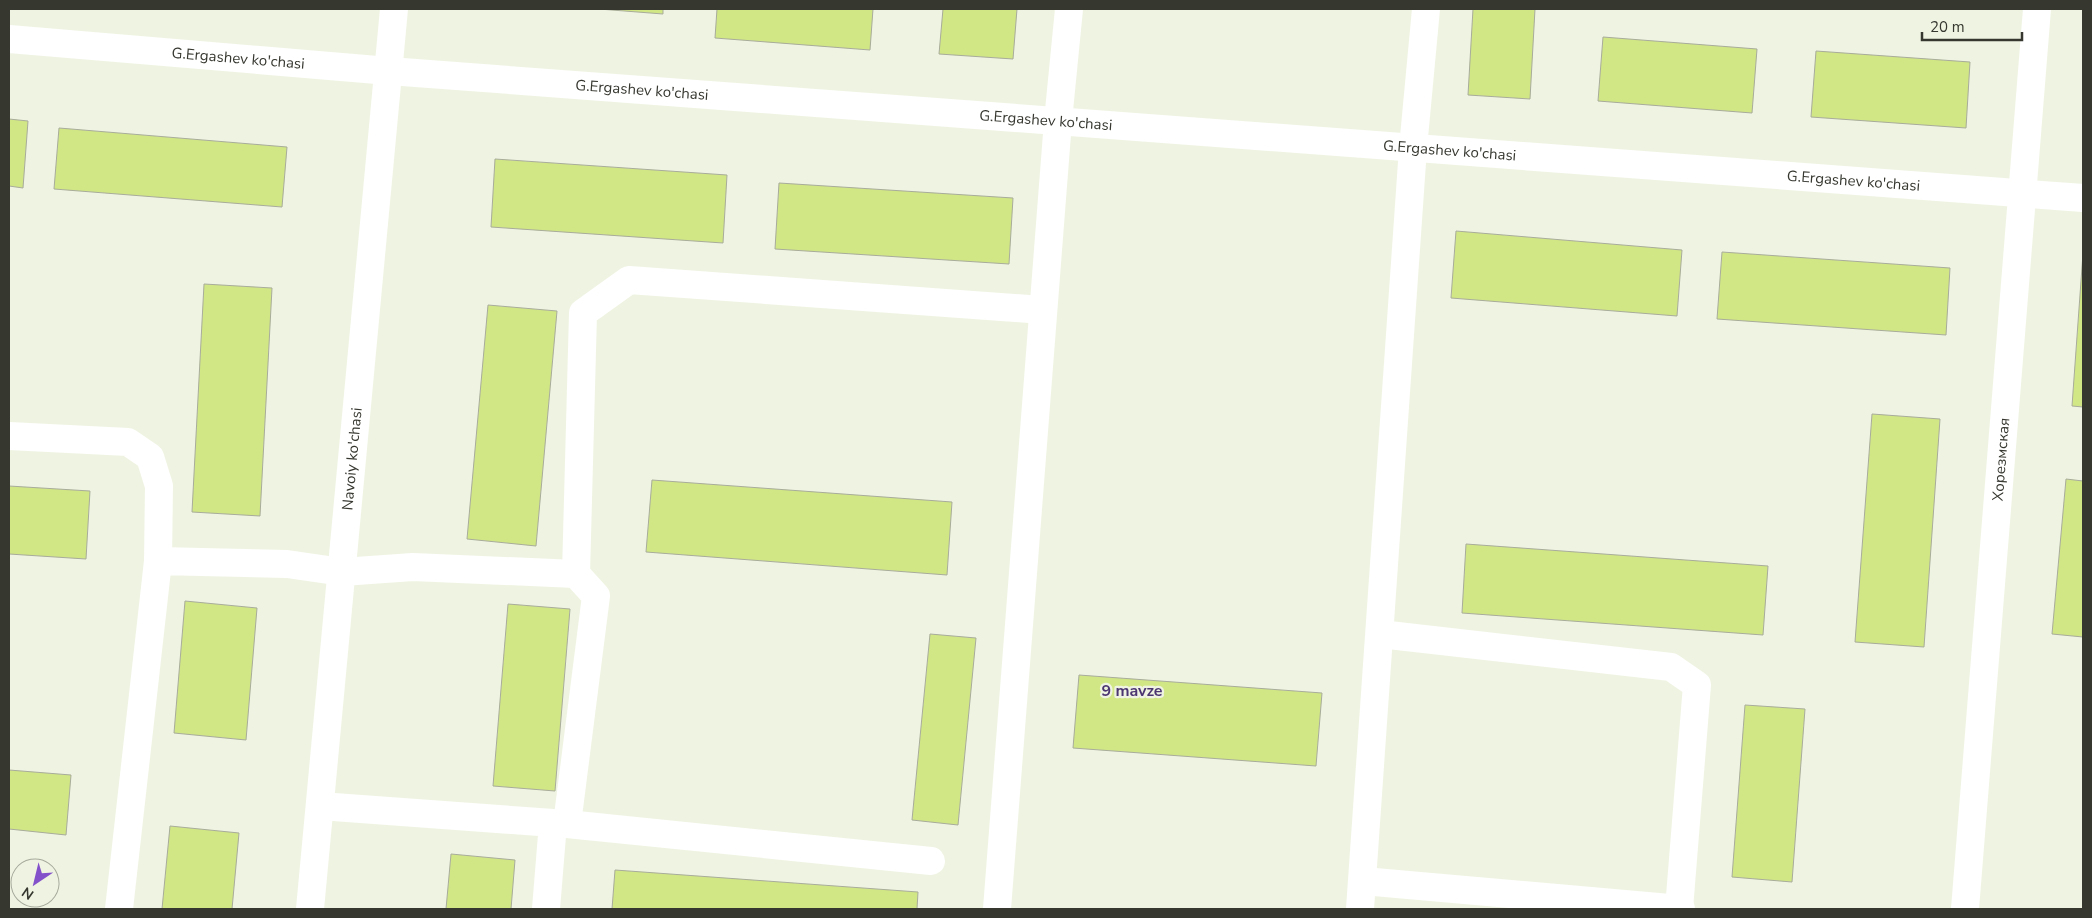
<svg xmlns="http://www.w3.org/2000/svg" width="2092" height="918" font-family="'Nunito Sans',sans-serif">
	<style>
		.building { fill: #d1e685; stroke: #a8ac9b }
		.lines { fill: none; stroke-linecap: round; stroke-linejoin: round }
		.minor { stroke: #fff; stroke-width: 28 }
		.major { stroke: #fff; stroke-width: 28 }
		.labels { text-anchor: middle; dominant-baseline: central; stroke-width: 4.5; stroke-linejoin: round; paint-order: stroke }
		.street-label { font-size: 15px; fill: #363830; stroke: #eff4e2 }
		.neighbourhood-label { font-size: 16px; font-weight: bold; fill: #4c3672; stroke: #eff4e2 }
	</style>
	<rect width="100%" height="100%" fill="#eff4e2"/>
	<!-- building -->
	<path class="building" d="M 599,9 L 663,9 L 663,14 Z
		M 717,9 L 873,9 L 870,50 L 715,38 Z
		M 943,9 L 1017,9 L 1013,59 L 939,54 Z
		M 1473,9 L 1535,9 L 1530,99 L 1468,95 Z
		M 1603,37 L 1757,49 L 1752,113 L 1598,101 Z
		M 1816,51 L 1970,62 L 1966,128 L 1811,117 Z
		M 9,119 L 28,121 L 23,188 L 9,186 Z
		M 59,128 L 287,147 L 282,207 L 54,189 Z
		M 495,159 L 727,175 L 723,243 L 491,227 Z
		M 779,183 L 1013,198 L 1009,264 L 775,249 Z
		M 1456,231 L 1682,250 L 1677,316 L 1451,298 Z
		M 1722,252 L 1950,268 L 1946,335 L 1717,319 Z
		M 2083,253 L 2083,407 L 2072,406 Z
		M 204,284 L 272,288 L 260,516 L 192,512 Z
		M 488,305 L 557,311 L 536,546 L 467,539 Z
		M 1872,414 L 1940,419 L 1924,647 L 1855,642 Z
		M 2066,479 L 2083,481 L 2083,637 L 2052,634 Z
		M 652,480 L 952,502 L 947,575 L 646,552 Z
		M 9,486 L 90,491 L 86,559 L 9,554 Z
		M 1466,544 L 1768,566 L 1763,635 L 1462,613 Z
		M 185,601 L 257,608 L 246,740 L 174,733 Z
		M 508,604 L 570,609 L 555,791 L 493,786 Z
		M 930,634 L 976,638 L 958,825 L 912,820 Z
		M 1079,675 L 1322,693 L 1316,766 L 1073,748 Z
		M 1745,705 L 1805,709 L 1792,882 L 1732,877 Z
		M 9,770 L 71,775 L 66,835 L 9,829 Z
		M 170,826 L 239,833 L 232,909 L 162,909 Z
		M 451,854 L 515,860 L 511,909 L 446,909 Z
		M 615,870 L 918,892 L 917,909 L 612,909 Z"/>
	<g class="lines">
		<!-- minor -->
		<g class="minor">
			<path id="s1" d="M 9,39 L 389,71 L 2083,198"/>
			<path d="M 9,436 L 128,442 L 150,457 L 159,486 L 158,561"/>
			<path d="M 576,574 L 583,313 L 629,280 L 1043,310"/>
			<path d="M 1380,634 L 1671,667 L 1697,685 L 1679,909"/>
			<path d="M 320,806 L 567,824 L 931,861"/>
			<path d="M 1363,881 L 1681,909"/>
			<path d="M 119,909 L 158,561 L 287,564 L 342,572 L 413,567 L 576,574 L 596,596 L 567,824"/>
			<path d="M 546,909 L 553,823"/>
			<path d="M 997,909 L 1058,121 L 1069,9"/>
			<path d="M 1360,909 L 1413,148 L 1426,9"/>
			<path id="s2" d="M 1965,909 L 2037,9"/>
		</g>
		<!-- major -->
		<path class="major" id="s3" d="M 310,909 L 394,9"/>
	</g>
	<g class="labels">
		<!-- street labels -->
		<g class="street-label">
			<text stroke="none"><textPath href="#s1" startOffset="230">G.Ergashev ko'chasi</textPath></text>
			<text stroke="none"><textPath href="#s1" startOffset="635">G.Ergashev ko'chasi</textPath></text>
			<text stroke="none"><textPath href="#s1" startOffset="1040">G.Ergashev ko'chasi</textPath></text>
			<text stroke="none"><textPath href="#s1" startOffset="1445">G.Ergashev ko'chasi</textPath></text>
			<text stroke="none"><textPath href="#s1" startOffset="1850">G.Ergashev ko'chasi</textPath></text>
			<text stroke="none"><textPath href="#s3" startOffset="452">Navoiy ko'chasi</textPath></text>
			<text stroke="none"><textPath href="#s2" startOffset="451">Хорезмская</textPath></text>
		</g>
		<!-- neighbourhood labels -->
		<g class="neighbourhood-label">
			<text x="1132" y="691">9 mavze</text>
		</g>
	</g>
	<!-- border -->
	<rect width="2092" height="918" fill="none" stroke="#363830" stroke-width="20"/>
	<!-- north arrow -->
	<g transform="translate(35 883) rotate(215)"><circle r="24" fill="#eff4e2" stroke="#a5a99b"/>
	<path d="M0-4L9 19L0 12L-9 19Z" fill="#8352cb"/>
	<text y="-8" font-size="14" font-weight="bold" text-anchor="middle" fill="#363830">N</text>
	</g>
	<!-- scale -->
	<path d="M1922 32v8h100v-8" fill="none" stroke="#363830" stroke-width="2.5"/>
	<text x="1930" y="32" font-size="15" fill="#363830" stroke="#eff4e2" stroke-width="4" paint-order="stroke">20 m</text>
</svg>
